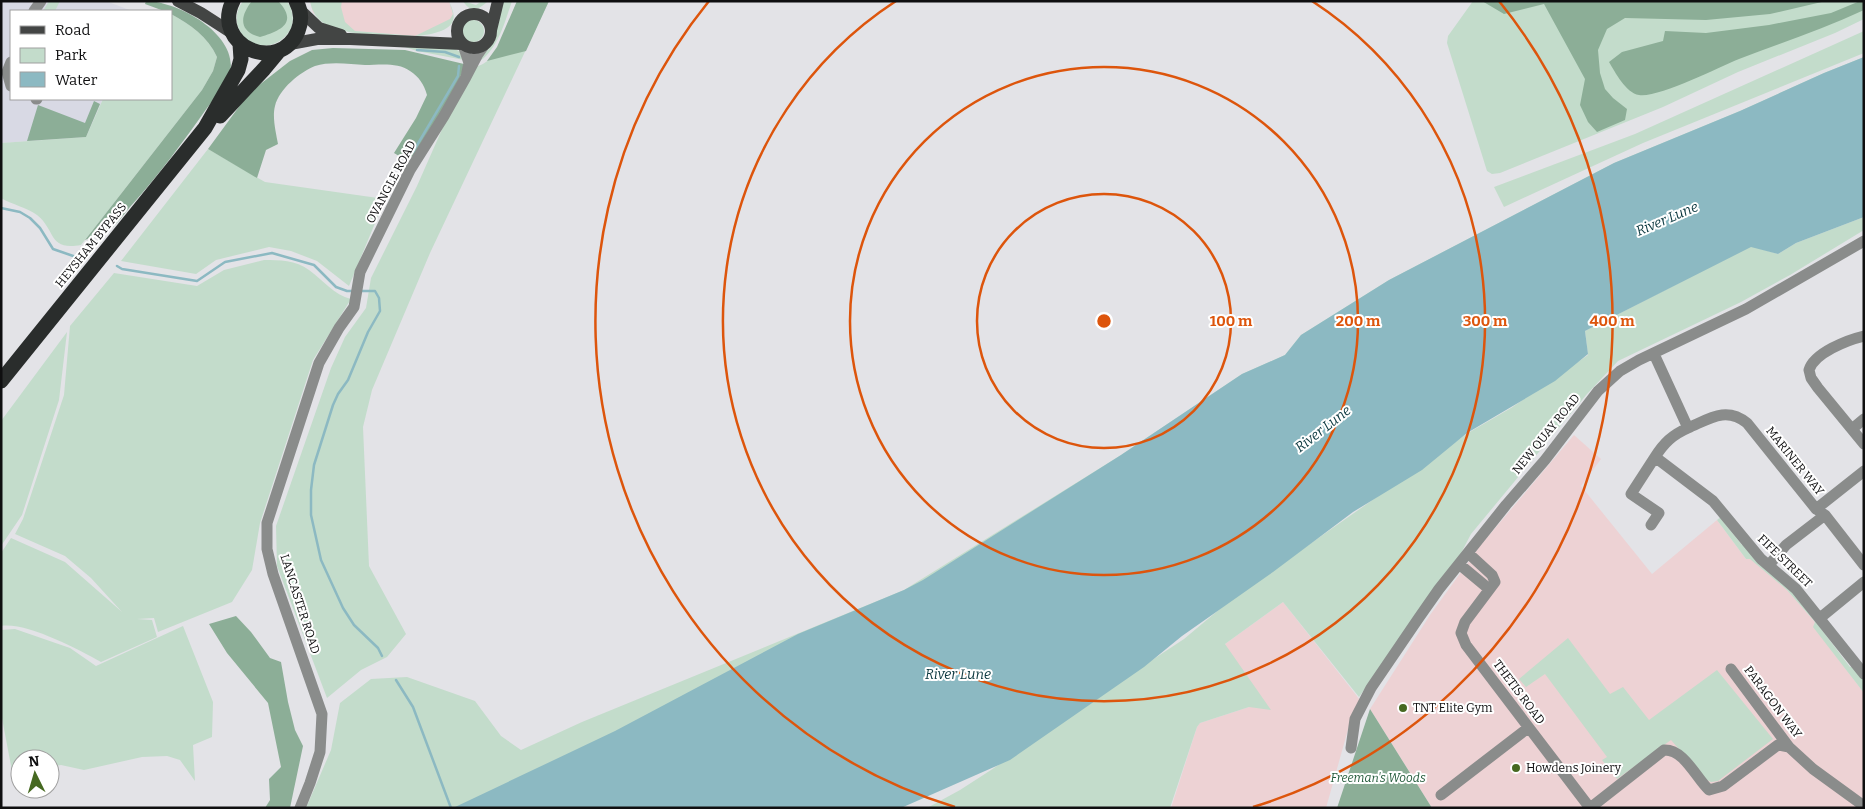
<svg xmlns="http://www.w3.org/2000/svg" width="1865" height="809" font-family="Bitter,serif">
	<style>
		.built { fill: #d8d9e4 }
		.industrial { fill: #edd2d4 }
		.green { fill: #c3dccb }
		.forest { fill: #8cae97 }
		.water { fill: #8cb9c2 }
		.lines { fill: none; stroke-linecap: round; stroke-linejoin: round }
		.stream { stroke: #8cb9c2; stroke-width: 2.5 }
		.minor { stroke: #8a8c8b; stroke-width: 11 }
		.major { stroke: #434544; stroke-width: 12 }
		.highway { stroke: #2a2d2c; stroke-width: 15 }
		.ring { fill: none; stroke: #dd550c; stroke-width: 2.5 }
		.poi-dot { fill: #466921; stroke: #fff; stroke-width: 2 }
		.labels { text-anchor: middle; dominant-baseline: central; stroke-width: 4; stroke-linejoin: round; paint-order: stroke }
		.street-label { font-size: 12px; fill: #0f0f10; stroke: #fff }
		.poi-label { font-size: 12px; fill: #0f0f10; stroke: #fff; text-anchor: start }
		.park-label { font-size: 12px; font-style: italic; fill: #235b3b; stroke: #fff }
		.water-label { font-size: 14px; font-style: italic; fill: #0b383f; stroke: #fff }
		.centre { fill: #dd550c; stroke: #fff; stroke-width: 2.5 }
		.ring-label { font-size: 15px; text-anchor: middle; font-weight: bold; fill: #dd550c; stroke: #fff; stroke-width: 4; stroke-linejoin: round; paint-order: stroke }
	</style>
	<rect width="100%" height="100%" fill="#e3e3e7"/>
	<!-- built -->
	<path class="built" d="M 1,1 L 25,1 L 39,6 L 43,1 L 106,1 L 132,11 L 11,11 L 11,99 L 103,99 L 86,137 L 1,143 Z"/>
	<!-- industrial -->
	<path class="industrial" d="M 310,1 L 449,1 L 453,14 L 451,21 L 415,36 L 355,31 L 313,13 Z
		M 1574,435 L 1601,459 L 1581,486 L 1652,574 L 1717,520 L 1746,559 L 1750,558 L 1787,590 L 1815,622 L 1814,627 L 1864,693 L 1864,808 L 1432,808 L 1370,709 L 1430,615 L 1480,546 Z
		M 1283,602 L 1360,700 L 1349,726 L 1326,808 L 1171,808 L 1197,727 L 1200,723 L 1249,707 L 1225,644 Z"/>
	<!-- green -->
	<path class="green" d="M 49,1 L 60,1 L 55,11 L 43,11 Z
		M 243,1 L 287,1 C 311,38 253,66 238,27 C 235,18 237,9 243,1 Z
		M 310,1 L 342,1 L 341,7 L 345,22 L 355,31 L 415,36 L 450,19 L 453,14 L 449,1 C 452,9 456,15 452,23 C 438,45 347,37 327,25 C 317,20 312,12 310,1 Z
		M 463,1 L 476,5 L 482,1 L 488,1 C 479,10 470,13 463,1 Z
		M 503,1 L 512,1 C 505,22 497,52 477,63 L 495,41 L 497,20 Z
		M 517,1 L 549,1 L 430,253 L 372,390 L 363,427 L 369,566 L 406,634 L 387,657 L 361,670 L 327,698 L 277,566 L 276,526 L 331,368 L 345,337 L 366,308 L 371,278 L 417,186 L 447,118 L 476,66 C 497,65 510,19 517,1 Z
		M 1473,1 L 1864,1 L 1864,19 L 1835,33 L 1738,72 L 1663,107 L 1500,173 L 1492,174 L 1487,171 L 1447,43 L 1448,36 Z
		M 171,14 C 190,24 208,37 217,57 L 213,71 L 202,90 L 81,245 C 48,251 56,230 37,215 C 26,207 13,205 1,198 L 1,143 L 86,137 L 103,99 L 171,99 Z
		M462 31a11 11 0 1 1 22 0a11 11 0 1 1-22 0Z
		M 1864,31 L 1864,53 L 1643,143 L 1504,207 L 1494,187 L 1635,134 Z
		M 405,47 L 455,49 L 462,53 L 464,60 L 417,51 Z
		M 1864,57 L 764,808 L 306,808 L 331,750 L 340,703 L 371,679 L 407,677 L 475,701 L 501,736 L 521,750 L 582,722 L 904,590 L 1121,455 L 1242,374 L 1285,355 L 1301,335 L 1389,280 L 1614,163 L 1740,111 L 1824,73 Z
		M 208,149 L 265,182 L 385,199 L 349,286 L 317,261 L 291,251 L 269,247 L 216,260 L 196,274 L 121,261 Z
		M 1864,217 L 1864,230 L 1790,275 L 1741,302 L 1618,361 L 1587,394 L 1471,534 L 1459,557 L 1359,697 L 1283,602 L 1225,644 L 1271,710 L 1249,707 L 1200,723 L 1197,727 L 1170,808 L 927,808 L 960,790 L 991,770 L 1137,670 L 1184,639 L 1221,608 L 1270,572 L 1468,433 L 1511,408 L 1588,355 L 1585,331 L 1751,246 L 1778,254 L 1796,243 Z
		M 264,260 C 279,260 296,260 309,270 C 323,280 334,295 351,299 L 313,360 L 260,523 L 252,570 L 232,602 L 158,632 L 154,618 L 137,619 L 152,620 L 157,637 L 101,662 C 77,649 27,622 1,626 L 1,553 L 11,538 L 65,562 L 122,612 L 91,578 L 65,556 L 15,534 L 23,519 L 64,395 L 70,326 L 114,273 L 197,286 L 224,270 Z
		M 67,332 L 59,400 L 22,515 L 1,546 L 1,421 Z
		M 1722,516 L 1725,524 L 1742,545 L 1744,544 L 1796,596 L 1850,667 L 1854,666 L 1864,679 L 1864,693 L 1813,627 L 1815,622 L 1787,590 L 1750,559 L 1746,559 L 1717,520 Z
		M 183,626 L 213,702 L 212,737 L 193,745 L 195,781 L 180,760 L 167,756 L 142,757 L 84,770 L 61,765 L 50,767 L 50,759 L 20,759 L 20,770 L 12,771 L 1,713 L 1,630 L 15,629 L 70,648 L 96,666 Z
		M 1568,638 L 1610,694 L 1623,687 L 1649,720 L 1717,670 L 1773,739 L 1718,781 L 1711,782 L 1705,779 L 1671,740 L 1617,779 L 1602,760 L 1607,757 L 1545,674 L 1526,687 L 1519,679 Z"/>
	<!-- forest -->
	<path class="forest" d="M 146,1 C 177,1 239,34 230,73 C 227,83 214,99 207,108 C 183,142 158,176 130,207 C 124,214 117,224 110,230 C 103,234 92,237 85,240 L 202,90 L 213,71 L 217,57 C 208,37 190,24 171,14 L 171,11 L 164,11 L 145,4 Z
		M 252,1 L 278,1 C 299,23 280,31 260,37 C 238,31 240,16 252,1 Z
		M 517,1 L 549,1 L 526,51 L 487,61 L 497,47 Z
		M 1482,1 L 1826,1 L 1770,14 L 1706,20 L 1625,18 L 1607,29 L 1598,50 L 1600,73 L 1605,89 L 1613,98 L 1627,109 L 1625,120 L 1597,132 L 1588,122 L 1580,105 L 1585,79 L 1544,4 L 1504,14 Z
		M 1860,1 L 1864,1 L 1864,10 C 1823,29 1781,43 1739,59 C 1717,68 1659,98 1639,95 C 1626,93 1615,72 1609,62 L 1622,52 L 1663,41 L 1665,31 L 1706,33 L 1769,25 L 1831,13 Z
		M 333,48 L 405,50 L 464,64 C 464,80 424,139 414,156 L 404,159 L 394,153 L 416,118 L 427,95 C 424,84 419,77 410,71 C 398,62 379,65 365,65 C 350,64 330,61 315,66 C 300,72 279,89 275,106 C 272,117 276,133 278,144 L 266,150 L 257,178 L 208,149 L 249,93 L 290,61 L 312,50 Z
		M 94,101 L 100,104 L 86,137 L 27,141 L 38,105 L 85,123 Z
		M 236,616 L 251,632 L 270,658 L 281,662 L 288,702 L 295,730 L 303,746 L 290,808 L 265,808 L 270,800 L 269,779 L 281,767 L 268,703 L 227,653 L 209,624 Z
		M 1370,709 L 1432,808 L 1337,808 Z"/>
	<!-- water -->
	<path class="water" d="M 1864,57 L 1864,217 L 1796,243 L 1778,254 L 1751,247 L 1585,331 L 1588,354 L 1555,381 L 1467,433 L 1422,470 L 1353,512 L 1273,572 L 1182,636 L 1144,667 L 1010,760 L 901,808 L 453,808 L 615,731 L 798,634 L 904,590 L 923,580 L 1121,455 L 1242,374 L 1285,355 L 1301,335 L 1389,280 L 1614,163 L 1740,111 L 1824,73 Z"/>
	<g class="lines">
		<!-- stream -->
		<path class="stream" d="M 417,50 L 445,52 L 459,57
			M 413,152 L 458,76 L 459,66
			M 1,208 L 20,212 L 30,218 L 40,228 L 53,249 L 76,257
			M 117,266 L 122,269 L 197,281 L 225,262 L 272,253 L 314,265 L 336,287 L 347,291 L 353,291
			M 361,291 L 375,291 L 379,298 L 380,311 L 368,332 L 348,380 L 338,394 L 333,405 L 314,465 L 311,490 L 311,515 L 321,560 L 343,608 L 354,625 L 378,648 L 382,656
			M 396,680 L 413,707 L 451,808"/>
		<!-- minor -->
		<path class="minor" d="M 34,11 L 41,1
			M 463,45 L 469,63 L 466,77 L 478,54 L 485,44
			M 11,62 L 7,72 L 11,86
			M 36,99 L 37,99
			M 1864,336 C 1847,340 1814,353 1809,370 L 1811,378 L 1818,388 L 1864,444
			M 1654,354 L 1688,428 C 1672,435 1664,443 1655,457 L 1713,501 L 1761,559 L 1796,589 L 1864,674
			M 1688,428 C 1709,419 1726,406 1747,423 L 1816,509 L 1825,515 L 1864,565
			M 1852,429 L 1864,419
			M 1816,509 L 1864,471
			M 1651,525 L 1659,513 L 1631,494 L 1655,457
			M 1468,553 L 1492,575 L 1495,582 L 1465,622 L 1461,633 L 1466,645 L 1590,808
			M 1459,564 L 1489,589
			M 1769,565 L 1786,545 L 1825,515
			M 1820,618 L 1864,582
			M 1731,669 L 1789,747 L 1813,769 L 1864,806
			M 1351,748 L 1355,719 L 1371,688 L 1418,619 L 1439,589 L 1506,505 L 1545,460 L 1598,391 L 1620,371 L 1639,360 L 1746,309 L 1864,241
			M 1441,795 L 1528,728
			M 300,808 L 310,783 L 320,752 L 322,714 L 273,574 L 267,549 L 267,523 L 319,363 L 339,328 L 354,307 L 360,272 L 410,170 L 444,116 L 466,77
			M 1590,808 L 1664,750 C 1684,749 1696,778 1709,790 L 1723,786 L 1778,745 L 1789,747"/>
		<!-- major -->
		<path class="major" d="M 178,1 L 201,13 L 232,33
			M 300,10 L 319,28 L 341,35
			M457 31a17 17 0 1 1 34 0a17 17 0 1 1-34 0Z
			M 491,30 L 498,1
			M 290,44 L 317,39 L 350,39 L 462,44"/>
		<!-- highway -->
		<path class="highway" d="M 233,1 C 211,45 279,76 298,31 C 302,21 301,10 296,1
			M 220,116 L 264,69 L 279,51
			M 1,381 L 205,128 L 238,70 L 241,59 L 240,44"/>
	</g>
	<!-- distance rings -->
	<g class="ring">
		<circle cx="1104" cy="321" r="127"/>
		<circle cx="1104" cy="321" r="254"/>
		<path d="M1312 1A381 381 0 1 1 896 1"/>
		<path d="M955 807A508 508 0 0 1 709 1M1499 1A508 508 0 0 1 1253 807"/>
	</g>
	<!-- markers -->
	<g class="poi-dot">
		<circle cx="1403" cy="708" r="5"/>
		<circle cx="1516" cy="768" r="5"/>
	</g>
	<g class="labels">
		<!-- street labels -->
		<g class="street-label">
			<text transform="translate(391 182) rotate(-62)">OVANGLE ROAD</text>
			<text transform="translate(91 245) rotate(-51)">HEYSHAM BYPASS</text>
			<text transform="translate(1546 434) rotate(-51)">NEW QUAY ROAD</text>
			<text transform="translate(1795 461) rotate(51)">MARINER WAY</text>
			<text transform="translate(1785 561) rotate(44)">FIFE STREET</text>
			<text transform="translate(300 604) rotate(72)">LANCASTER ROAD</text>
			<text transform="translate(1519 692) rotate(53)">THETIS ROAD</text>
			<text transform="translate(1773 702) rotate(53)">PARAGON WAY</text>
		</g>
		<!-- poi labels -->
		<g class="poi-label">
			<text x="1413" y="708">TNT Elite Gym</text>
			<text x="1526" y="768">Howdens Joinery</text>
		</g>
		<!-- park labels -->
		<g class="park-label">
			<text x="1378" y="778">Freeman's Woods</text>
		</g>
		<!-- water labels -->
		<g class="water-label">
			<text transform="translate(1667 219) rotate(-23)">River Lune</text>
			<text transform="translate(1323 429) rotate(-38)">River Lune</text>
			<text x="958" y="674">River Lune</text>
		</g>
	</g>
	<circle cx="1104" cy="321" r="8" class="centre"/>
	<g class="ring-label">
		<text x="1231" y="326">100 m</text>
		<text x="1358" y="326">200 m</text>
		<text x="1485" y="326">300 m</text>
		<text x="1612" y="326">400 m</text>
	</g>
	<!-- border -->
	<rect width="1865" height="809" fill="none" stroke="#0f0f10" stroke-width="5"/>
	<!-- legend -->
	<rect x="10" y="10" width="162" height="90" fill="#ffffff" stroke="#9f9f9f"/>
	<rect x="20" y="26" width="25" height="8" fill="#434544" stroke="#9f9f9f"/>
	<text x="55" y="35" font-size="15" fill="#0f0f10">Road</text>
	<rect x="20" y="48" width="25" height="15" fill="#c3dccb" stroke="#9f9f9f"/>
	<text x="55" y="60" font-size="15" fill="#0f0f10">Park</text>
	<rect x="20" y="72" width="25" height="15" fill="#8cb9c2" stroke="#9f9f9f"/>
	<text x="55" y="85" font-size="15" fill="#0f0f10">Water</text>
	<!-- north arrow -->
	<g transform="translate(35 774) rotate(355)"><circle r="24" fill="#ffffff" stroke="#9f9f9f"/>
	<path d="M0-4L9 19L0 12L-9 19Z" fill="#466921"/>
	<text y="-8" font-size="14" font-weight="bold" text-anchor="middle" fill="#0f0f10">N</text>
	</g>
</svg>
